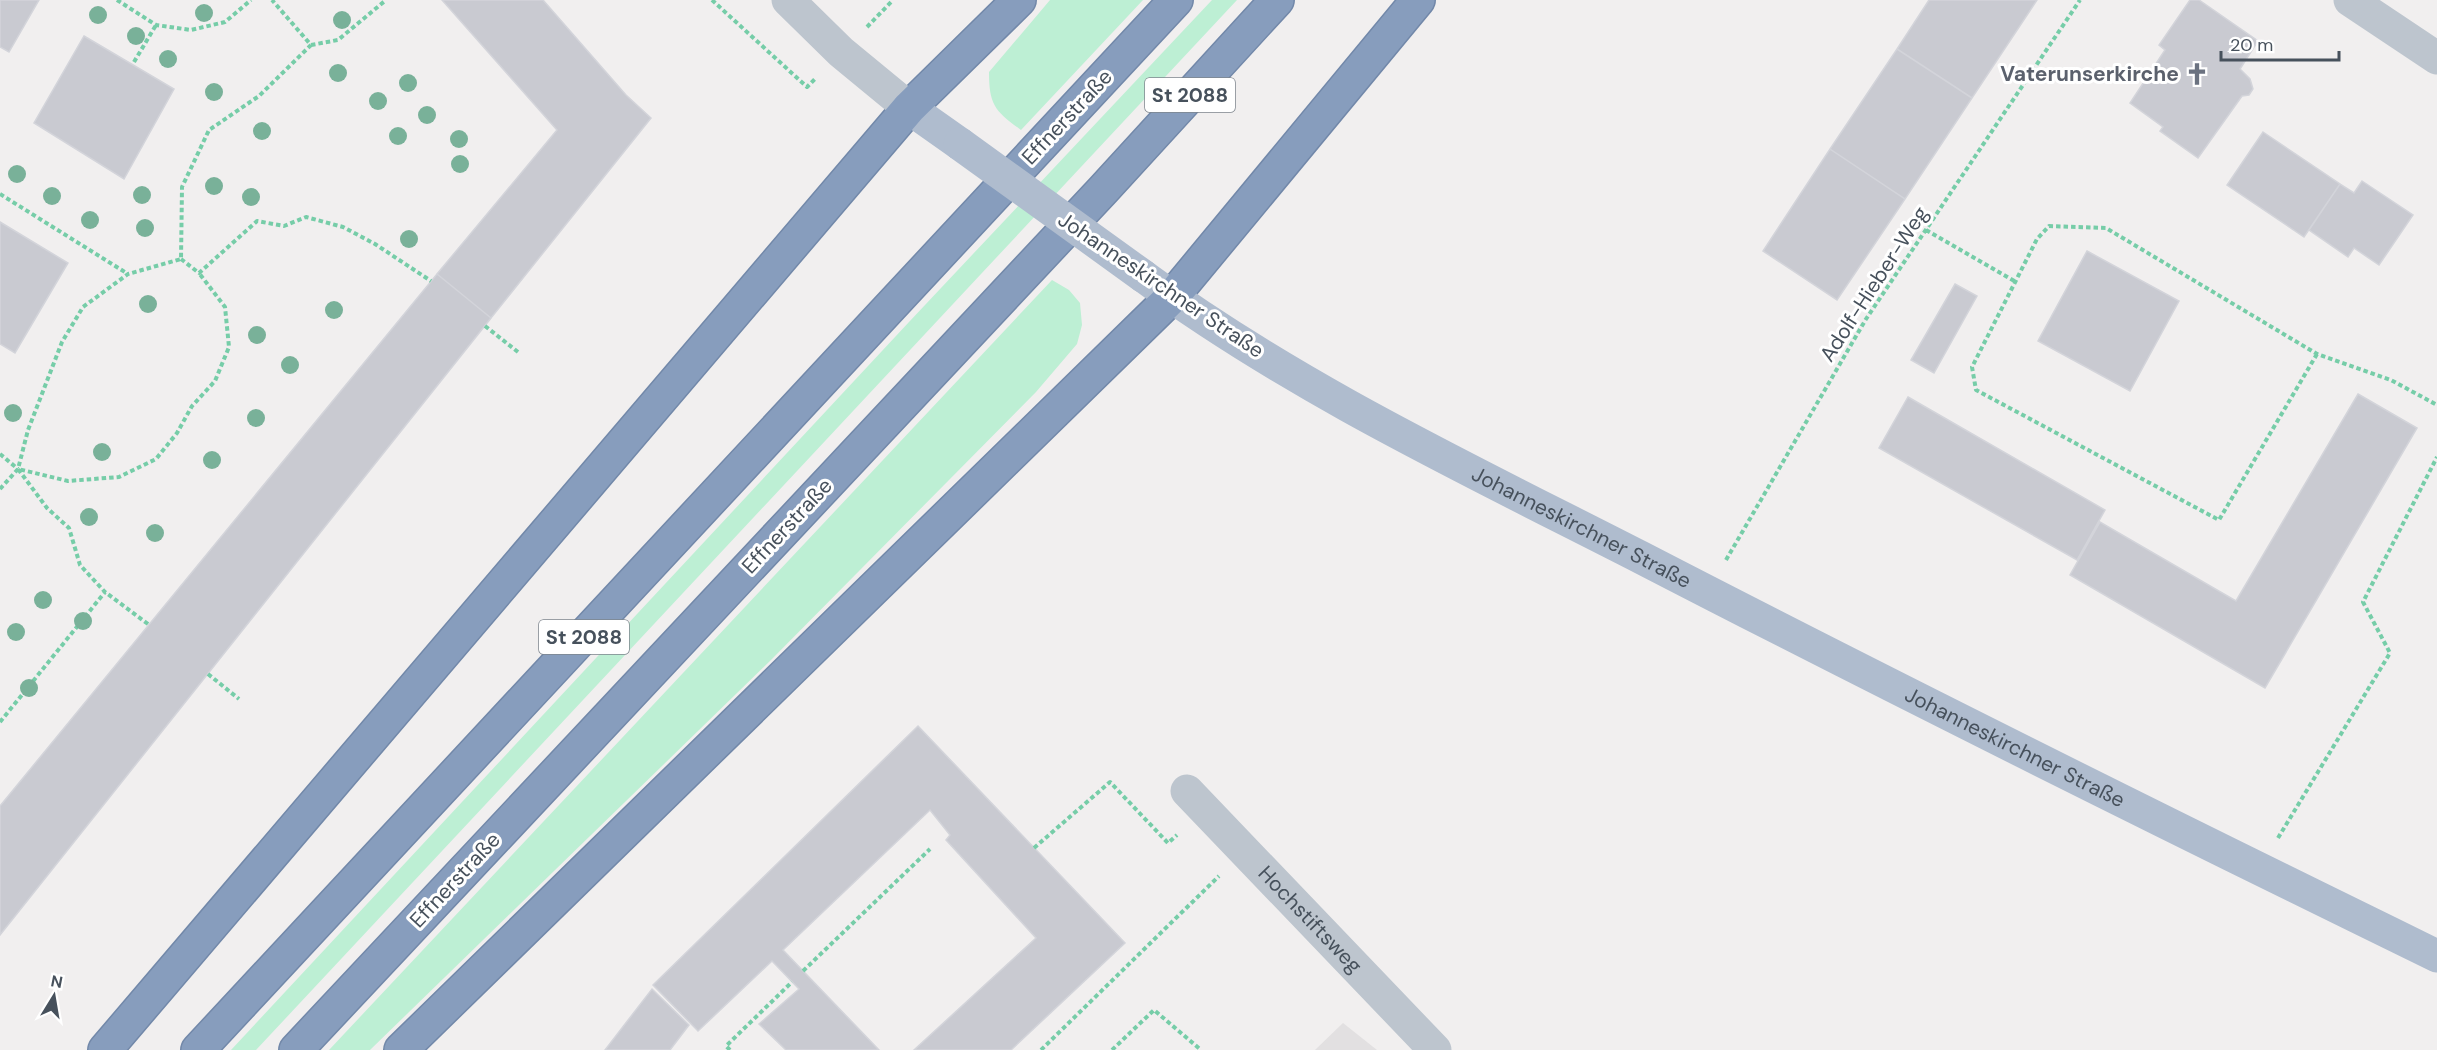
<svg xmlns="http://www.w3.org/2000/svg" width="2437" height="1050" font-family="'DM Sans',sans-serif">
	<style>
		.education { fill: #e2e0e1 }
		.green { fill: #bdefd4 }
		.building { fill: #c9cad1; stroke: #d3d4da; stroke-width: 1.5 }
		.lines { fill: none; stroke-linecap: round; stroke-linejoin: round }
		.highway-casing { stroke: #7288a9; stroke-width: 36 }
		.path { stroke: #76cda8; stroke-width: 4; stroke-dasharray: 4.5 3; stroke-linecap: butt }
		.minor { stroke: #bdc5ce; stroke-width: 33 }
		.major { stroke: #afbcce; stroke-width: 33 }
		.highway { stroke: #879dbd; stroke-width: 33 }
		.major-bridge { stroke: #afbcce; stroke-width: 33 }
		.tree { fill: #79b199 }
		.labels { text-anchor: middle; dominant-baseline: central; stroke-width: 6; stroke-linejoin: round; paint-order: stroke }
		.shield { fill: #fff; stroke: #7e858d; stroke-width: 1.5 }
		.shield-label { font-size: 20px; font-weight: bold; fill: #47515c }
		.worship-label { font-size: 21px; font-weight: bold; fill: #5b616d; stroke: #fff; text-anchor: end }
		.street-label { font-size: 21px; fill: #47515c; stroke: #fff }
	</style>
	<rect width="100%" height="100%" fill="#f1efef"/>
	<!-- education -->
	<path class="education" d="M 1343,1023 L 1377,1050 L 1315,1050 Z"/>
	<!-- green -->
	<path class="green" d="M 1050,0 L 1143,0 L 1021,130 C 995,111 989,105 989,72 Z
		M 1212,0 L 1237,0 L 256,1050 L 231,1050 L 909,322 Z
		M 1052,280 L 1069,290 L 1080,303 L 1082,325 L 1077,344 L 1036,392 L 771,660 L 370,1050 L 329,1050 Z"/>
	<!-- building -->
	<path class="building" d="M 0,0 L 39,0 L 9,52 L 0,47 Z
		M 442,0 L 543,0 L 626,95 L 651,118 L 491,318 L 437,274 L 557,130 Z
		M 1929,0 L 2037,0 L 1972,98 L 1897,49 Z
		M 2190,0 L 2199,0 L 2258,41 L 2240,69 L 2250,79 L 2253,89 L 2249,95 L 2242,96 L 2198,158 L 2160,131 L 2163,127 L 2130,103 L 2165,50 L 2159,45 Z
		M 84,36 L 174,89 L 124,179 L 34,123 Z
		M 1897,49 L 1972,98 L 1905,199 L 1830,149 Z
		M 2263,132 L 2340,184 L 2304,237 L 2227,185 Z
		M 1830,149 L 1905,199 L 1837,300 L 1763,251 Z
		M 2362,181 L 2413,215 L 2379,265 L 2354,248 L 2348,257 L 2309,230 L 2340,184 L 2354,193 Z
		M 0,222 L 68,263 L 15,353 L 0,344 Z
		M 2087,251 L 2179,301 L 2130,391 L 2038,341 Z
		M 437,274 L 491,318 L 0,935 L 0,806 Z
		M 1955,284 L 1977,296 L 1934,373 L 1911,360 Z
		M 2358,394 L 2417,428 L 2265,688 L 2070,575 L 2100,522 L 2236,601 Z
		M 1908,397 L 2105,510 L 2077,560 L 1879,448 Z
		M 918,726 L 1125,943 L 1011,1050 L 914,1050 L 1036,938 L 946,840 L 950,835 L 930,810 L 783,950 L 879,1050 L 786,1050 L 759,1024 L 799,989 L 772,961 L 698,1031 L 653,985 Z
		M 652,989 L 689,1025 L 670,1050 L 605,1050 Z"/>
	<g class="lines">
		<!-- highway casing -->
		<g class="highway-casing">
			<path id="highway" d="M 105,1050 L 909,108 L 1019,0
				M 198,1050 L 1176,0
				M 296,1050 L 1103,190 L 1277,0
				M 401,1050 L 1172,297 L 1418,0"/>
		</g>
		<!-- path -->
		<path class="path" d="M 117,0 L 156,25 L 191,30 L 225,22 L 251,0
			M 712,0 L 807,87 L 815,79
			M 867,27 L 893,0
			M 311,45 L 338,40 L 386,0
			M 134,62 L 156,25
			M 0,194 L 128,274
			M 1926,230 L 2016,282
			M 181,259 L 199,273 L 257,221 L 284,226 L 306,217 L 343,227 L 375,244 L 431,281
			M 485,326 L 518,352
			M 2317,354 L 2219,520 L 1976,390 L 1972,367 L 2037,239 L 2049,226 L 2106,228 L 2317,354 L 2391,380 L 2437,405
			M 0,454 L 18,469
			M 0,489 L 18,469 L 28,430 L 62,342 L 83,307 L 128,274 L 181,259 L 182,187 L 209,130 L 259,96 L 311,45 L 272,0
			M 1726,560 L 1866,319 L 2080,0
			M 148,624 L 105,592 L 80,565 L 69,528 L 47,508 L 18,469 L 68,481 L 119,477 L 156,459 L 177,433 L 192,406 L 215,381 L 229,347 L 225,307 L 199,273
			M 208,674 L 239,699
			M 0,722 L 105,592
			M 2278,838 L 2390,653 L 2363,602 L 2437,457
			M 1034,848 L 1110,782 L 1168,843 L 1177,835
			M 803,971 L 930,849
			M 730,1050 L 726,1046 L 792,982
			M 1041,1050 L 1219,876
			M 1112,1050 L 1154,1010 L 1201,1050"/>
		<!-- minor -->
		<g class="minor">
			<path d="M 788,0 L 841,52 L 909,108"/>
			<path d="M 2350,0 L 2437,58"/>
			<path id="s1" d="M 1187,791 L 1435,1050"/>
		</g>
		<!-- major -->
		<g class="major">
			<path d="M 909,108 L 960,144"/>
			<path id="s2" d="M 1143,276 C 1297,389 1472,471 1642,558 C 1905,694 2171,826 2437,956"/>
		</g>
		<!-- highway -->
		<use href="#highway" class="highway"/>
		<!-- major-bridge -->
		<path class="major-bridge" d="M 960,144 L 1143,276"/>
	</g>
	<!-- trees -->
	<g class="tree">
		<circle cx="204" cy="13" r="9"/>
		<circle cx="98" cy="15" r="9"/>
		<circle cx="342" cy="20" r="9"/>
		<circle cx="136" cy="36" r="9"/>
		<circle cx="168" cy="59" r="9"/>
		<circle cx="338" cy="73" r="9"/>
		<circle cx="408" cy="83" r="9"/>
		<circle cx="214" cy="92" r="9"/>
		<circle cx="378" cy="101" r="9"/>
		<circle cx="427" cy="115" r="9"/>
		<circle cx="262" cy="131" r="9"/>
		<circle cx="398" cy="136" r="9"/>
		<circle cx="459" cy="139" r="9"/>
		<circle cx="460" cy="164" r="9"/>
		<circle cx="17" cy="174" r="9"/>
		<circle cx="214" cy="186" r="9"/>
		<circle cx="142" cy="195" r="9"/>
		<circle cx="52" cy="196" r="9"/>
		<circle cx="251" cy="197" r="9"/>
		<circle cx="90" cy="220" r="9"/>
		<circle cx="145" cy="228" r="9"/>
		<circle cx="409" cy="239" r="9"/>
		<circle cx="148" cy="304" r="9"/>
		<circle cx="334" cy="310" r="9"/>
		<circle cx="257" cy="335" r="9"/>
		<circle cx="290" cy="365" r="9"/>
		<circle cx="13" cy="413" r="9"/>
		<circle cx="256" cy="418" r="9"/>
		<circle cx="102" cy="452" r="9"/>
		<circle cx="212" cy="460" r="9"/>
		<circle cx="89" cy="517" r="9"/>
		<circle cx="155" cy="533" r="9"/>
		<circle cx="43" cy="600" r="9"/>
		<circle cx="83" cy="621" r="9"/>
		<circle cx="16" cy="632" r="9"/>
		<circle cx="29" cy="688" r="9"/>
	</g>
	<!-- icons -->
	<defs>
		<g id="church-bare" transform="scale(1.8)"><path d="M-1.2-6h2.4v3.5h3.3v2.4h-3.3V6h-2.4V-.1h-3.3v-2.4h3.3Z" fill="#6b7280" stroke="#fff" stroke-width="2.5" paint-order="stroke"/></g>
	</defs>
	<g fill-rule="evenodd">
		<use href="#church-bare" x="2197" y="74"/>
	</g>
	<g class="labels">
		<!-- shield labels -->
		<g class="shield">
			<rect x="1145" y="78" width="90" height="34" rx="4.5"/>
			<rect x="539" y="620" width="90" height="34" rx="4.5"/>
		</g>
		<g class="shield-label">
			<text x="1190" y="95">St 2088</text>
			<text x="584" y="637">St 2088</text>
		</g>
		<!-- worship labels -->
		<g class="worship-label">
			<text x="2179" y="74">Vaterunserkirche</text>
		</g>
		<!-- street labels -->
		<g class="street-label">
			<text transform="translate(1067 117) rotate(-47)">Effnerstraße</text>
			<text transform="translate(1874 284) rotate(-57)">Adolf-Hieber-Weg</text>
			<text transform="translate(1161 285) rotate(34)">Johanneskirchner Straße</text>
			<text transform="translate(787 526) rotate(-47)">Effnerstraße</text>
			<text stroke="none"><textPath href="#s2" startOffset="506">Johanneskirchner Straße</textPath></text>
			<text stroke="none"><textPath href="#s2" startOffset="992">Johanneskirchner Straße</textPath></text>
			<text transform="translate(455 880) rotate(-47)">Effnerstraße</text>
			<text stroke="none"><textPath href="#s1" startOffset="178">Hochstiftsweg</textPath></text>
		</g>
	</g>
	<!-- north arrow -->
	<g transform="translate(54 996) rotate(11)" stroke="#ffffff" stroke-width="4.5" paint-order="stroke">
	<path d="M0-4.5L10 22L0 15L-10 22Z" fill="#47515c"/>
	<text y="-9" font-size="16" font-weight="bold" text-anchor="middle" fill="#47515c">N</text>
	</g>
	<!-- scale -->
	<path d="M2221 51v9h118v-9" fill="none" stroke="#47515c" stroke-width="3"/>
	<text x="2230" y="51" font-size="18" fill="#47515c" stroke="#ffffff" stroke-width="4.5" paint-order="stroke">20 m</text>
</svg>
